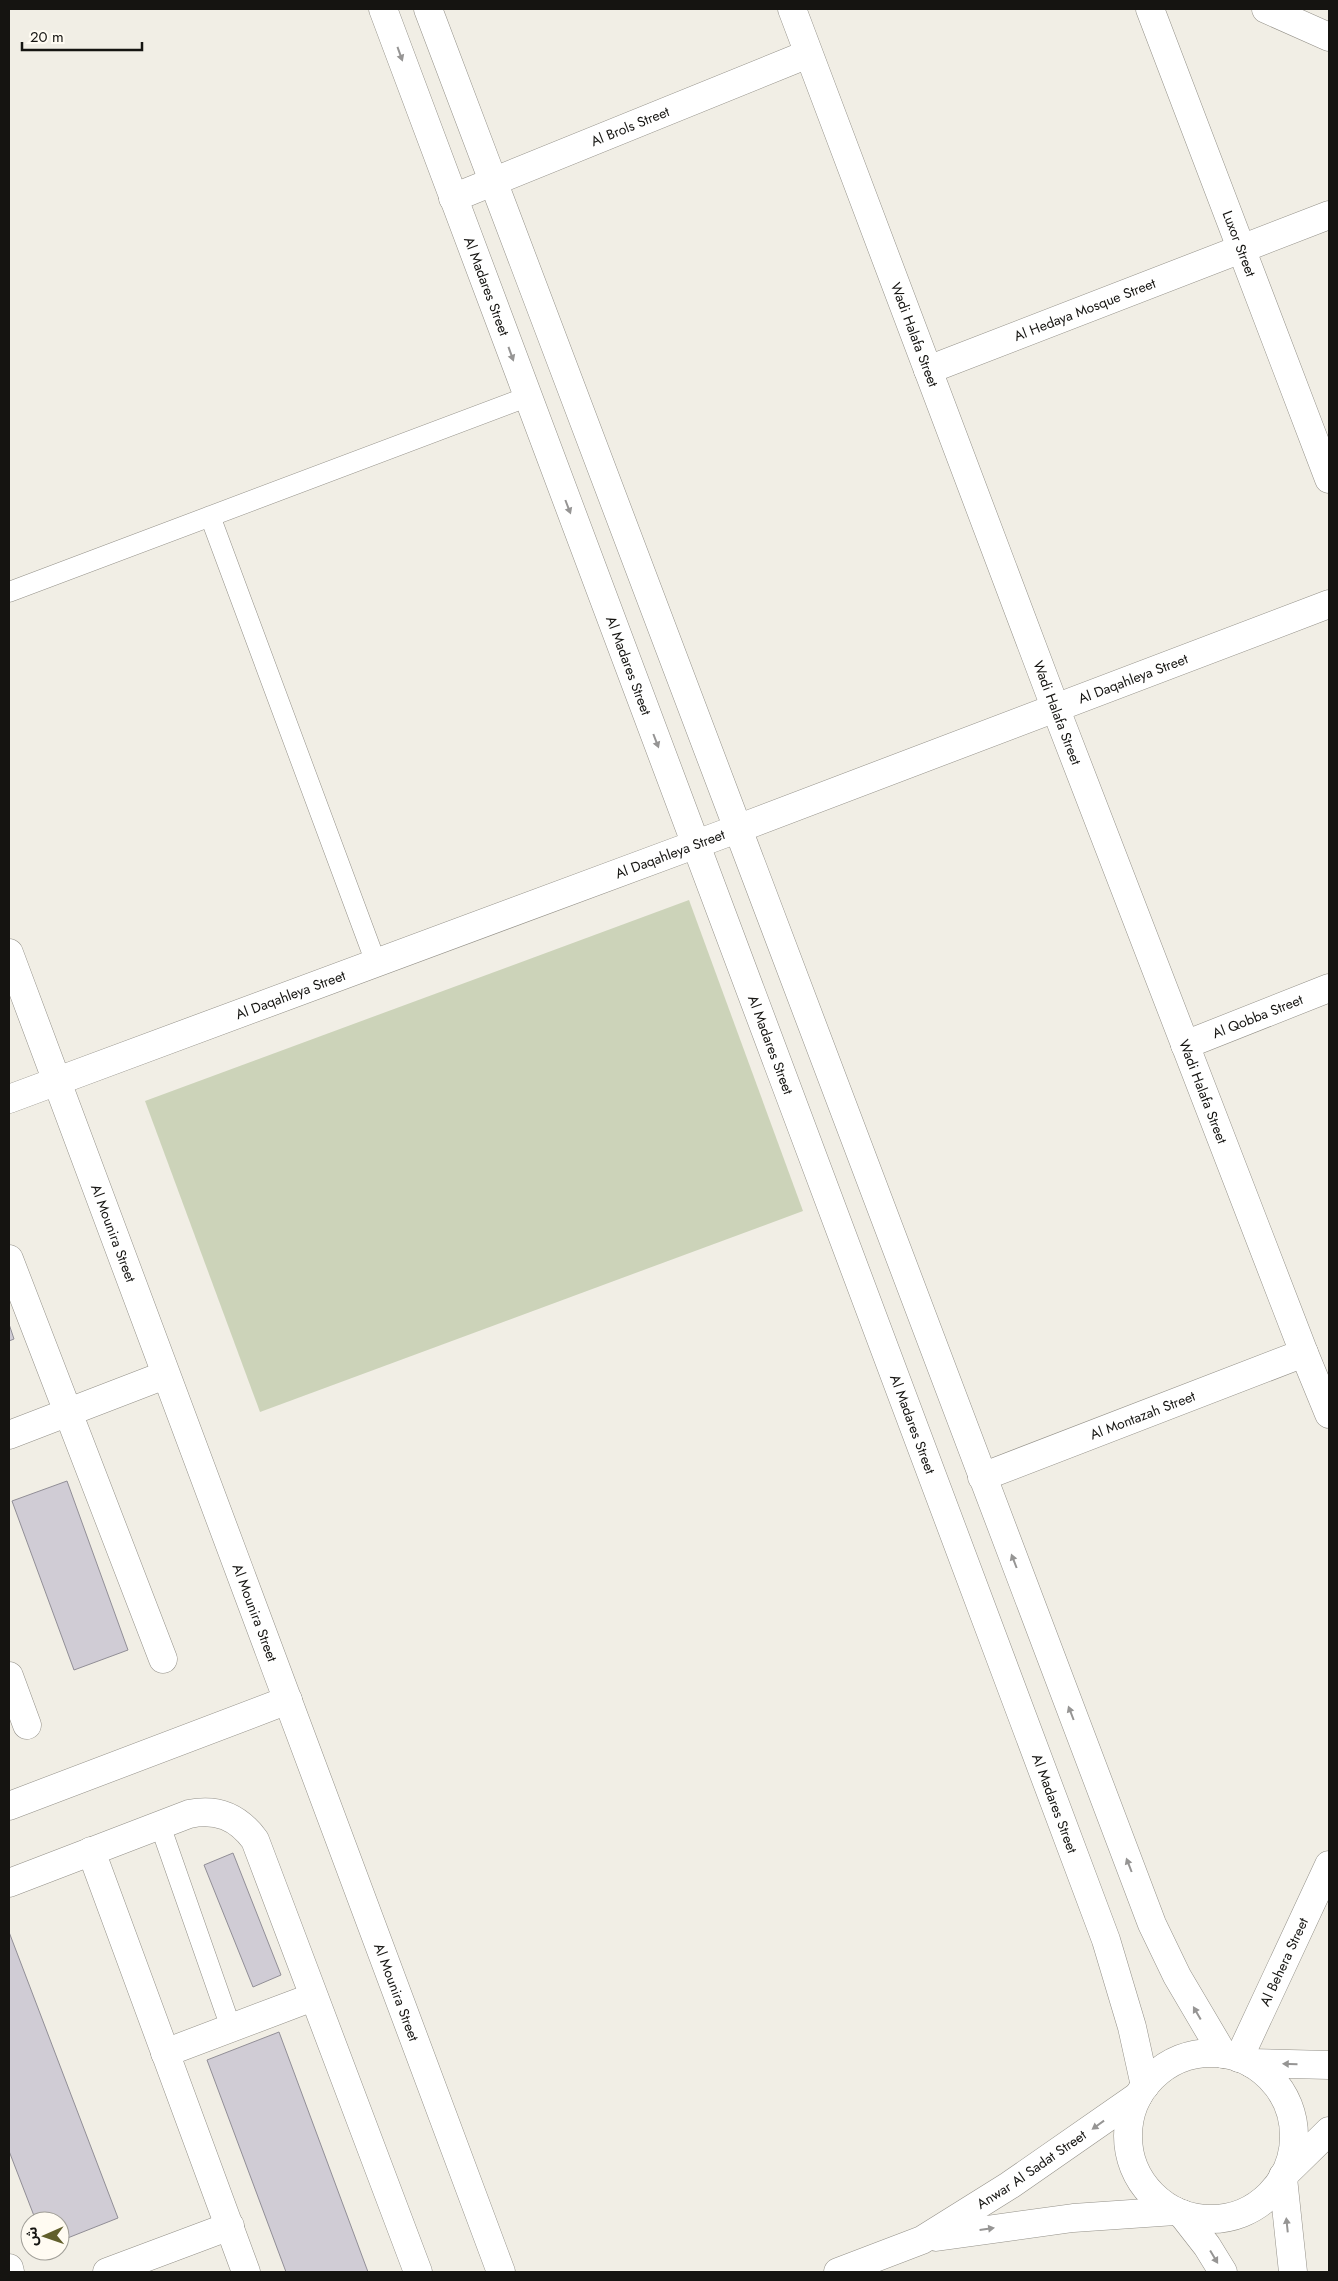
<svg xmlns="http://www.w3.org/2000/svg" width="1338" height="2281" font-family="Jost,'Noto Sans Arabic',sans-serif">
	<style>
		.green { fill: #ccd3b9 }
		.building { fill: #d0ccd5; stroke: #918e96 }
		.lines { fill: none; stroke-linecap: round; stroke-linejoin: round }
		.service-casing { stroke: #939088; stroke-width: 21 }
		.minor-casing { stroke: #939088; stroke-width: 29 }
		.tertiary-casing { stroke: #939088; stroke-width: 29 }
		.secondary-casing { stroke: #939088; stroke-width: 29 }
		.service { stroke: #fff; stroke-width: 20 }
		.minor { stroke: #fff; stroke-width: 28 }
		.tertiary { stroke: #fff; stroke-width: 28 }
		.secondary { stroke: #fff; stroke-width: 28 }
		.oneway { fill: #969594 }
		.labels { text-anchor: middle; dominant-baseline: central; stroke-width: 4.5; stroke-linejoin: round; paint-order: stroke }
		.street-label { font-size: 14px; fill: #151411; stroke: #fffbf2 }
	</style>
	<rect width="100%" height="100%" fill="#f1eee5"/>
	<!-- green -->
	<path class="green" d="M 689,900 L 803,1211 L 260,1412 L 145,1101 Z"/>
	<!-- building -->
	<path class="building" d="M 9,1324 L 14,1339 L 9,1341 Z
		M 67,1481 L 128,1650 L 74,1670 L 12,1501 Z
		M 233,1853 L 281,1975 L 253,1987 L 204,1865 Z
		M 9,1932 L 118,2218 L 60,2241 L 60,2221 L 36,2221 L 9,2151 Z
		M 279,2032 L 368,2272 L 286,2272 L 207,2060 Z"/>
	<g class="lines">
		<!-- service casing -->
		<g class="service-casing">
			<path id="service" d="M 210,516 L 376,963
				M 9,592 L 527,397
				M 160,1825 L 231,2028"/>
		</g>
		<!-- minor casing -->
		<g class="minor-casing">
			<g id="minor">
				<path id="s1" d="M 792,9 L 1055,707 L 1304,1353 L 1329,1414"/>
				<path id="s2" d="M 1150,9 L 1329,479"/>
				<path d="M 1266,9 L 1329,37"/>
				<path id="s3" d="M 453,198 L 808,54"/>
				<path id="s4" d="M 928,370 L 1329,215"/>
				<path id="s5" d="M 9,953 L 501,2272"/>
				<path id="s6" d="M 1185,1045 L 1329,988"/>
				<path id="s7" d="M 9,1099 L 737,829 L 1329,604"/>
				<path d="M 9,1259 L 163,1659"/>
				<path d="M 9,1435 L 165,1375"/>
				<path id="s8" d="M 982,1477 L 1304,1353"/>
				<path d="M 9,1676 L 27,1725"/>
				<path d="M 9,1806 L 288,1700"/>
				<path d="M 91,1851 L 246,2272"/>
				<path d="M 9,1883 L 189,1814 C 217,1808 238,1817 255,1840 L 418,2272"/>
				<path d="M 165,2053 L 313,1997"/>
				<path id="s9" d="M 1239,2058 L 1329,1865"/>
				<path d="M 9,2268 L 10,2272"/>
				<path d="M 107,2272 L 230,2226"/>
			</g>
		</g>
		<!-- tertiary casing -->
		<g class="tertiary-casing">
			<g id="tertiary">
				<path d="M 1251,2063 L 1329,2065"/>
				<path d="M 1283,2176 L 1329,2131"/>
				<path d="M 936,2237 L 1073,2218 L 1175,2211"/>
				<path id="s10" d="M 838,2272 L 922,2240 L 1010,2185 L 1138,2096"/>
			</g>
		</g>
		<!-- secondary casing -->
		<g class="secondary-casing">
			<g id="secondary">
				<path id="s11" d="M 383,9 L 1106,1940 L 1132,2027 L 1145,2086"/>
				<path d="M 428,9 L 1152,1924 L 1177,1976 L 1223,2054"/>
				<circle cx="1211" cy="2136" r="83"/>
				<path d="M 1283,2178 L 1293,2272"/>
				<path d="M 1182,2214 L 1207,2246 L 1223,2272"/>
			</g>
		</g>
		<!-- service -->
		<use href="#service" class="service"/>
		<!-- minor -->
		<use href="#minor" class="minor"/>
		<!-- tertiary -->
		<use href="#tertiary" class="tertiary"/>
		<!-- secondary -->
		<use href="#secondary" class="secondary"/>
	</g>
	<!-- one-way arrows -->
	<defs><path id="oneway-solid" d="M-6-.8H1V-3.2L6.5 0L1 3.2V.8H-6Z" transform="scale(1.25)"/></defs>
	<g class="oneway">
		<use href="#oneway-solid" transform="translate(400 54) rotate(70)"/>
		<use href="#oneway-solid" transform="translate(511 354) rotate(70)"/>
		<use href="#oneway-solid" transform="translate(568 507) rotate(69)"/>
		<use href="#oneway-solid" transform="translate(656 741) rotate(69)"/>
		<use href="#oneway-solid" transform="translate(1014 1561) rotate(-111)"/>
		<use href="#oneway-solid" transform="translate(1071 1713) rotate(-111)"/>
		<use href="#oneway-solid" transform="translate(1129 1865) rotate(-111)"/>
		<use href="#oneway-solid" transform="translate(1197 2013) rotate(-120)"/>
		<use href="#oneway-solid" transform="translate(1290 2064) rotate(-179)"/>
		<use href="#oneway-solid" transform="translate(1098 2125) rotate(144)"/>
		<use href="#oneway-solid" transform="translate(1287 2225) rotate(-96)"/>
		<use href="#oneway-solid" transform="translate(987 2229) rotate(-8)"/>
		<use href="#oneway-solid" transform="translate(1214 2257) rotate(59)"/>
	</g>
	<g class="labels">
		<!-- street labels -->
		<g class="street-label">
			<text stroke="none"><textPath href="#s3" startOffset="191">Al Brols Street</textPath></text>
			<text stroke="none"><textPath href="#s2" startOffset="251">Luxor Street</textPath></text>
			<text stroke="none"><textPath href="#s11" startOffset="296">Al Madares Street</textPath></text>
			<text stroke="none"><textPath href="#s4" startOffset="168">Al Hedaya Mosque Street</textPath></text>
			<text stroke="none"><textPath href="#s1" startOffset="348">Wadi Halafa Street</textPath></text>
			<text stroke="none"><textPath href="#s11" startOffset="701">Al Madares Street</textPath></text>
			<text stroke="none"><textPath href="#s7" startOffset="1200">Al Daqahleya Street</textPath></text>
			<text stroke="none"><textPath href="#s1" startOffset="752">Wadi Halafa Street</textPath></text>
			<text stroke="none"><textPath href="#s7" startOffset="705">Al Daqahleya Street</textPath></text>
			<text stroke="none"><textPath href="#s7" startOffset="300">Al Daqahleya Street</textPath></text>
			<text stroke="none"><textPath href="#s6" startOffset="78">Al Qobba Street</textPath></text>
			<text stroke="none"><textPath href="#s11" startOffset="1106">Al Madares Street</textPath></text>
			<text stroke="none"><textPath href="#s1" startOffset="1158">Wadi Halafa Street</textPath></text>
			<text stroke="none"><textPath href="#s5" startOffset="299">Al Mounira Street</textPath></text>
			<text stroke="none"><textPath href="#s8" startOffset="172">Al Montazah Street</textPath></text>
			<text stroke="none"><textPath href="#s11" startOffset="1511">Al Madares Street</textPath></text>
			<text stroke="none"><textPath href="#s5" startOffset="704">Al Mounira Street</textPath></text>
			<text stroke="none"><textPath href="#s11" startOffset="1916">Al Madares Street</textPath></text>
			<text stroke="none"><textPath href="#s9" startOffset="106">Al Behera Street</textPath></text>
			<text stroke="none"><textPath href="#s5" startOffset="1109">Al Mounira Street</textPath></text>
			<text stroke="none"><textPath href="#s10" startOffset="220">Anwar Al Sadat Street</textPath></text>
		</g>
	</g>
	<!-- border -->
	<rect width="1338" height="2281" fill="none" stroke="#151411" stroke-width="20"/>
	<!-- north arrow -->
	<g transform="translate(45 2236) rotate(268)"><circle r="24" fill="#fffbf2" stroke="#a19f98"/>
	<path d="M0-4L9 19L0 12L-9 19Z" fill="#615f2c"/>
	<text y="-8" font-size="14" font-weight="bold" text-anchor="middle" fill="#151411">ش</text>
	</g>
	<!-- scale -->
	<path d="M22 42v8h120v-8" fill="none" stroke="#151411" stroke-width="2.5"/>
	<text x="30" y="42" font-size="15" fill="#151411" stroke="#fffbf2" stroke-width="4" paint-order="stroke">20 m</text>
</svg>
